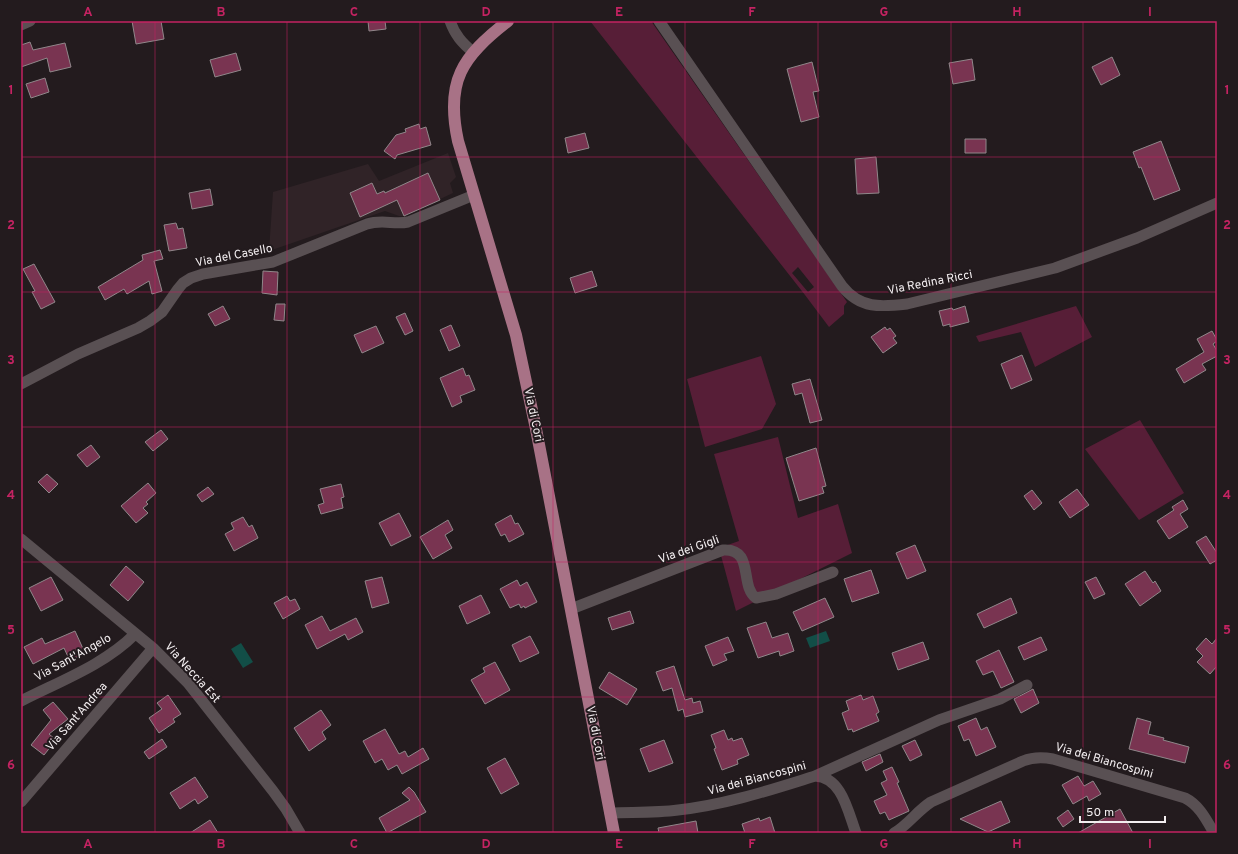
<svg xmlns="http://www.w3.org/2000/svg" width="1238" height="854" font-family="Overpass,sans-serif">
	<style>
		.built { fill: #302327 }
		.green { fill: #571e37; fill-rule: evenodd }
		.water { fill: #124e47 }
		.building { fill: #793451; stroke: #90878a }
		.lines { fill: none; stroke-linecap: round; stroke-linejoin: round }
		.minor { stroke: #595053; stroke-width: 11 }
		.major { stroke: #a87286; stroke-width: 12 }
		.grid { fill: none; stroke: #c42362; stroke-width: 1; stroke-opacity: 0.55 }
		.labels { text-anchor: middle; dominant-baseline: central; stroke-width: 4; stroke-linejoin: round; paint-order: stroke }
		.street-label { font-size: 12px; fill: #f3eef0; stroke: #231b1e }
		.neatline { fill: none; stroke: #c42362; stroke-width: 1.5 }
		.grid-label { font-size: 13px; text-anchor: middle; font-weight: bold; fill: #c42362 }
	</style>
	<rect width="100%" height="100%" fill="#231b1e"/>
	<!-- built -->
	<path class="built" d="M 448,153 L 456,177 L 450,183 L 453,193 L 404,216 L 399,216 L 385,211 L 269,251 L 273,192 L 368,164 L 379,181 Z"/>
	<!-- green -->
	<path class="green" d="M 590,21 L 651,21 L 847,302 L 844,306 L 844,314 L 829,327 L 805,295 ZM 798,267 L 814,287 L 808,292 L 792,273 Z
		M 1076,306 L 1092,337 L 1035,367 L 1021,332 L 979,342 L 976,336 Z
		M 761,356 L 776,404 L 762,429 L 705,447 L 687,379 Z
		M 1140,420 L 1184,493 L 1139,520 L 1085,449 Z
		M 778,437 L 798,518 L 838,504 L 852,553 L 736,611 L 719,548 L 739,541 L 714,454 Z"/>
	<!-- water -->
	<path class="water" d="M 826,631 L 830,641 L 810,648 L 806,638 Z
		M 241,643 L 253,662 L 243,668 L 231,649 Z"/>
	<!-- building -->
	<path class="building" d="M 132,21 L 161,21 L 164,39 L 136,44 Z
		M 368,21 L 385,21 L 386,29 L 369,31 Z
		M 30,42 L 33,50 L 65,43 L 71,67 L 50,72 L 47,58 L 21,67 L 21,45 Z
		M 236,53 L 241,70 L 215,77 L 210,60 Z
		M 1112,57 L 1120,75 L 1101,85 L 1092,67 Z
		M 972,59 L 975,80 L 953,84 L 949,63 Z
		M 812,62 L 819,91 L 813,92 L 819,117 L 801,122 L 787,69 Z
		M 45,78 L 49,92 L 31,98 L 26,84 Z
		M 419,124 L 420,129 L 426,127 L 431,145 L 397,155 L 395,159 L 384,151 L 396,135 L 406,132 L 405,129 Z
		M 585,133 L 589,148 L 568,153 L 565,138 Z
		M 965,139 L 986,139 L 986,153 L 965,153 Z
		M 1161,141 L 1180,190 L 1154,200 L 1141,167 L 1139,168 L 1133,152 Z
		M 876,157 L 879,193 L 857,194 L 855,159 Z
		M 428,173 L 440,200 L 406,215 L 404,216 L 397,200 L 360,217 L 350,193 L 372,183 L 377,194 L 384,191 L 385,193 Z
		M 210,189 L 213,205 L 192,209 L 189,193 Z
		M 176,223 L 178,229 L 183,228 L 187,248 L 169,251 L 164,225 Z
		M 160,250 L 163,259 L 154,261 L 162,291 L 152,294 L 149,281 L 127,294 L 124,289 L 105,300 L 98,287 L 143,260 L 142,255 Z
		M 34,264 L 55,302 L 41,309 L 32,292 L 35,291 L 23,269 Z
		M 263,271 L 278,272 L 277,295 L 262,293 Z
		M 592,271 L 597,286 L 575,293 L 570,278 Z
		M 276,304 L 285,304 L 284,321 L 274,320 Z
		M 223,306 L 230,319 L 215,326 L 208,314 Z
		M 965,306 L 969,322 L 950,327 L 950,324 L 943,326 L 939,311 L 952,308 L 953,310 Z
		M 405,313 L 413,331 L 405,335 L 396,317 Z
		M 451,325 L 460,346 L 449,351 L 440,330 Z
		M 376,326 L 384,343 L 362,353 L 354,335 Z
		M 885,327 L 887,330 L 890,328 L 896,336 L 893,338 L 897,343 L 883,353 L 871,337 Z
		M 1212,331 L 1217,340 L 1217,341 L 1213,344 L 1217,351 L 1217,356 L 1202,364 L 1206,370 L 1184,383 L 1176,369 L 1204,352 L 1197,339 Z
		M 1022,355 L 1032,380 L 1011,389 L 1001,364 Z
		M 463,368 L 466,376 L 469,375 L 475,390 L 460,396 L 462,402 L 452,407 L 440,378 Z
		M 810,379 L 822,420 L 810,423 L 802,393 L 795,395 L 792,384 Z
		M 161,430 L 168,439 L 153,451 L 145,442 Z
		M 91,445 L 100,457 L 87,467 L 77,455 Z
		M 816,448 L 826,486 L 822,487 L 824,493 L 799,501 L 786,458 Z
		M 47,474 L 58,484 L 49,493 L 38,482 Z
		M 148,483 L 156,493 L 146,502 L 148,504 L 143,508 L 148,513 L 136,523 L 121,506 Z
		M 341,484 L 344,497 L 341,498 L 343,508 L 321,514 L 318,505 L 324,503 L 320,489 Z
		M 208,487 L 214,494 L 202,502 L 197,495 Z
		M 1077,489 L 1089,505 L 1070,518 L 1059,502 Z
		M 1032,490 L 1042,503 L 1034,510 L 1024,496 Z
		M 1183,500 L 1188,509 L 1180,514 L 1188,527 L 1169,539 L 1157,521 L 1174,510 L 1172,507 Z
		M 399,513 L 411,536 L 391,546 L 379,523 Z
		M 511,515 L 515,524 L 518,523 L 524,534 L 509,542 L 505,534 L 501,536 L 495,524 Z
		M 243,517 L 249,527 L 252,525 L 258,538 L 234,551 L 225,534 L 234,529 L 231,523 Z
		M 448,520 L 453,530 L 445,535 L 452,548 L 433,559 L 420,537 Z
		M 1206,536 L 1217,553 L 1217,560 L 1210,564 L 1196,542 Z
		M 915,545 L 926,571 L 907,579 L 896,553 Z
		M 126,566 L 144,582 L 128,601 L 110,585 Z
		M 871,570 L 879,593 L 852,602 L 844,579 Z
		M 1145,571 L 1153,583 L 1155,581 L 1161,591 L 1140,606 L 1125,584 Z
		M 51,577 L 63,600 L 41,611 L 29,588 Z
		M 382,577 L 389,603 L 372,608 L 365,581 Z
		M 1096,577 L 1105,594 L 1094,599 L 1085,582 Z
		M 517,580 L 520,586 L 527,582 L 537,602 L 525,608 L 524,606 L 521,608 L 519,604 L 510,608 L 500,589 Z
		M 481,595 L 490,613 L 467,624 L 459,606 Z
		M 287,596 L 290,601 L 295,599 L 300,609 L 283,619 L 274,603 Z
		M 825,598 L 834,617 L 802,631 L 793,612 Z
		M 1011,598 L 1017,613 L 984,628 L 977,614 Z
		M 630,611 L 634,623 L 612,630 L 608,618 Z
		M 322,616 L 330,631 L 356,618 L 363,632 L 348,640 L 345,634 L 317,649 L 305,625 Z
		M 766,622 L 772,638 L 788,633 L 794,651 L 780,656 L 779,651 L 758,658 L 747,628 Z
		M 75,631 L 85,653 L 70,661 L 64,648 L 33,664 L 24,647 L 42,638 L 45,644 Z
		M 530,636 L 539,653 L 520,662 L 512,645 Z
		M 728,637 L 734,651 L 724,654 L 727,660 L 713,666 L 705,646 Z
		M 1041,637 L 1047,650 L 1024,660 L 1018,647 Z
		M 1206,638 L 1212,644 L 1217,638 L 1217,666 L 1210,674 L 1197,662 L 1203,656 L 1196,649 Z
		M 923,642 L 929,659 L 898,670 L 892,653 Z
		M 999,650 L 1014,682 L 1001,688 L 993,671 L 983,675 L 976,661 Z
		M 495,662 L 510,690 L 485,704 L 471,680 L 485,672 L 483,668 Z
		M 674,666 L 685,700 L 692,698 L 693,703 L 700,701 L 703,712 L 685,717 L 683,709 L 678,711 L 672,688 L 663,691 L 656,672 Z
		M 609,672 L 637,689 L 627,705 L 599,688 Z
		M 1033,689 L 1039,703 L 1021,713 L 1014,699 Z
		M 168,695 L 181,714 L 173,719 L 175,722 L 159,733 L 149,718 L 162,709 L 157,703 Z
		M 861,695 L 863,700 L 873,696 L 879,712 L 876,714 L 879,721 L 853,732 L 852,729 L 848,730 L 842,713 L 849,710 L 846,701 Z
		M 53,702 L 68,719 L 49,734 L 56,740 L 44,755 L 31,745 L 51,720 L 43,710 Z
		M 321,710 L 331,725 L 322,732 L 326,739 L 309,751 L 294,728 Z
		M 976,718 L 981,730 L 987,727 L 996,747 L 976,756 L 969,739 L 964,741 L 958,726 Z
		M 1137,718 L 1151,722 L 1148,734 L 1164,738 L 1163,740 L 1189,747 L 1185,763 L 1129,749 Z
		M 385,729 L 399,754 L 405,751 L 408,757 L 423,748 L 429,759 L 402,774 L 397,765 L 388,770 L 382,759 L 375,763 L 363,741 Z
		M 724,730 L 728,740 L 732,738 L 733,741 L 742,738 L 749,755 L 737,760 L 738,764 L 722,770 L 714,749 L 716,748 L 711,735 Z
		M 162,739 L 167,747 L 149,759 L 144,752 Z
		M 664,740 L 673,763 L 649,772 L 640,749 Z
		M 915,740 L 922,755 L 910,761 L 902,746 Z
		M 880,754 L 883,762 L 866,771 L 862,762 Z
		M 505,758 L 519,784 L 501,794 L 487,768 Z
		M 892,767 L 899,782 L 897,783 L 909,811 L 889,820 L 885,812 L 880,814 L 874,801 L 887,795 L 881,783 L 887,780 L 883,771 Z
		M 1078,776 L 1084,786 L 1093,781 L 1101,794 L 1089,801 L 1087,796 L 1073,804 L 1062,785 Z
		M 195,777 L 208,797 L 198,804 L 195,799 L 180,809 L 170,793 Z
		M 409,787 L 414,792 L 426,812 L 387,833 L 379,818 L 410,800 L 402,793 Z
		M 1001,801 L 1010,822 L 988,832 L 960,819 Z
		M 1120,809 L 1133,833 L 1078,833 Z
		M 1068,810 L 1074,819 L 1063,827 L 1057,818 Z
		M 770,817 L 775,833 L 745,833 L 742,824 L 759,818 L 760,821 Z
		M 210,820 L 218,833 L 190,833 Z
		M 696,821 L 698,833 L 659,833 L 658,828 Z"/>
	<g class="lines">
		<!-- minor -->
		<path class="minor" d="M 450,21 C 455,35 462,43 473,52
			M 659,21 L 842,286 C 860,309 881,307 907,304 L 1055,268 L 1137,238 L 1217,203
			M 21,25 L 30,21
			M 21,384 L 78,354 L 138,328 L 150,321 L 162,312 L 178,289 L 183,283 L 191,278 L 203,274 L 273,262 L 367,224 C 383,219 394,225 408,222 L 474,195
			M 21,539 L 153,648 L 188,683 L 273,791 L 286,809 L 300,833
			M 571,609 L 723,550 C 755,548 739,586 756,598 L 776,594 L 833,572
			M 21,701 C 60,681 104,665 135,634
			M 815,776 L 939,720 L 1000,699 L 1027,685
			M 21,802 L 153,648
			M 610,813 C 632,812 655,813 678,810 C 725,805 770,790 815,776 C 842,777 848,812 856,833
			M 894,833 C 908,825 917,811 931,802 L 1023,761 C 1033,757 1042,757 1053,759 L 1185,798 C 1199,805 1206,819 1214,833"/>
		<!-- major -->
		<path class="major" d="M 508,21 C 462,57 445,81 458,141 L 516,335 L 536,429 L 614,833"/>
	</g>
	<!-- grid -->
	<path class="grid" d="M 155,21 L 155,833M 287,21 L 287,833M 420,21 L 420,833M 553,21 L 553,833M 685,21 L 685,833M 818,21 L 818,833M 951,21 L 951,833M 1083,21 L 1083,833M 21,157 L 1217,157M 21,292 L 1217,292M 21,427 L 1217,427M 21,562 L 1217,562M 21,697 L 1217,697"/>
	<g class="labels">
		<!-- street labels -->
		<g class="street-label">
			<text transform="translate(234 256) rotate(-11)">Via del Casello</text>
			<text transform="translate(930 283) rotate(-11)">Via Redina Ricci</text>
			<text transform="translate(533 415) rotate(78)">Via di Cori</text>
			<text transform="translate(689 550) rotate(-19)">Via dei Gigli</text>
			<text transform="translate(73 658) rotate(-29)">Via Sant'Angelo</text>
			<text transform="translate(192 673) rotate(48)">Via Neccia Est</text>
			<text transform="translate(77 717) rotate(-49)">Via Sant'Andrea</text>
			<text transform="translate(595 733) rotate(79)">Via di Cori</text>
			<text transform="translate(1104 761) rotate(16)">Via dei Biancospini</text>
			<text transform="translate(757 779) rotate(-15)">Via dei Biancospini</text>
		</g>
	</g>
	<!-- border -->
	<rect width="1238" height="854" fill="none" stroke="#231b1e" stroke-width="44"/>
	<!-- scale -->
	<path d="M1080 816v6h85v-6" fill="none" stroke="#f3eef0" stroke-width="2"/>
	<text x="1086" y="816" font-size="12" fill="#f3eef0" stroke="#231b1e" stroke-width="3" paint-order="stroke">50 m</text>
	<rect x="22" y="22" width="1194" height="810" class="neatline"/>
	<g class="grid-label">
		<text x="88" y="16">A</text>
		<text x="221" y="16">B</text>
		<text x="354" y="16">C</text>
		<text x="486" y="16">D</text>
		<text x="619" y="16">E</text>
		<text x="752" y="16">F</text>
		<text x="884" y="16">G</text>
		<text x="1017" y="16">H</text>
		<text x="1150" y="16">I</text>
		<text x="11" y="94">1</text>
		<text x="1227" y="94">1</text>
		<text x="11" y="229">2</text>
		<text x="1227" y="229">2</text>
		<text x="11" y="364">3</text>
		<text x="1227" y="364">3</text>
		<text x="11" y="499">4</text>
		<text x="1227" y="499">4</text>
		<text x="11" y="634">5</text>
		<text x="1227" y="634">5</text>
		<text x="11" y="769">6</text>
		<text x="1227" y="769">6</text>
		<text x="88" y="848">A</text>
		<text x="221" y="848">B</text>
		<text x="354" y="848">C</text>
		<text x="486" y="848">D</text>
		<text x="619" y="848">E</text>
		<text x="752" y="848">F</text>
		<text x="884" y="848">G</text>
		<text x="1017" y="848">H</text>
		<text x="1150" y="848">I</text>
	</g>
</svg>
